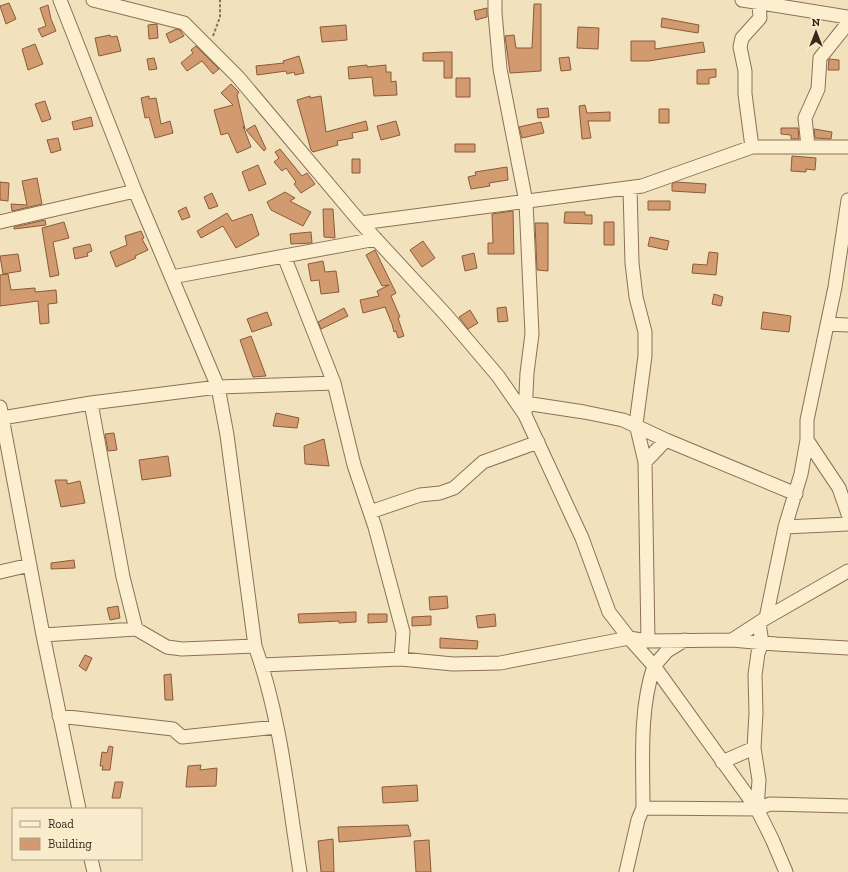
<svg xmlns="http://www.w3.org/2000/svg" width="848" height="872" font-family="'Zilla Slab',serif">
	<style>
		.building { fill: #d29a6f; stroke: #8b5a39 }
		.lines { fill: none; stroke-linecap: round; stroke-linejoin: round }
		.minor-casing { stroke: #8a7255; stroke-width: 15 }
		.path { stroke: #8a7255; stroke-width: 2; stroke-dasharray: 3 2; stroke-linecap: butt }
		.minor { stroke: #fbefd0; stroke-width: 13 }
	</style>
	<rect width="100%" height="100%" fill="#f1e2bd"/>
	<!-- building -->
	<path class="building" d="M 9,3 L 16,19 L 6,24 L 0,6 Z
		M 534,4 L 541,4 L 541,71 L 510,73 L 505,36 L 514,35 L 516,48 L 532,48 Z
		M 48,5 L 51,19 L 56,31 L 42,37 L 38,29 L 46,26 L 40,8 Z
		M 487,8 L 487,17 L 476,20 L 474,11 Z
		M 662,18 L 699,25 L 698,33 L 661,27 Z
		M 157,24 L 158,38 L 149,39 L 148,25 Z
		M 346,25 L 347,40 L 322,42 L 320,27 Z
		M 578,27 L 599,28 L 598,49 L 577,48 Z
		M 176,29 L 180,30 L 184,36 L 170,43 L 166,34 Z
		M 110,35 L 111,37 L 117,36 L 121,51 L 99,56 L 95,38 Z
		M 631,41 L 655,41 L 655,49 L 703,42 L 705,52 L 649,61 L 631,61 Z
		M 35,44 L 43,64 L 28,70 L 22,49 Z
		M 196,46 L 219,69 L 213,74 L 202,61 L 187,71 L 181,63 L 193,53 L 191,50 Z
		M 444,52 L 452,52 L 452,78 L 444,78 L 444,61 L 423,61 L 423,53 Z
		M 299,56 L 304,73 L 295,75 L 294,72 L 287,74 L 286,71 L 257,75 L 256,66 L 284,63 L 283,61 Z
		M 569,57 L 571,70 L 561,71 L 559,58 Z
		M 154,58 L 157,69 L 149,70 L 147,59 Z
		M 829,59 L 839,60 L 839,70 L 828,70 Z
		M 367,65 L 367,67 L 386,65 L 386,72 L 391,72 L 391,82 L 396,81 L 397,95 L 374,96 L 372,77 L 349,79 L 348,67 Z
		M 716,69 L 716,77 L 709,78 L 709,84 L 697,84 L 697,70 Z
		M 456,78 L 470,78 L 470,97 L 456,97 Z
		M 231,84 L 239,92 L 237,95 L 245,129 L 243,126 L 251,147 L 237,153 L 228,133 L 221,135 L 214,110 L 233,105 L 221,93 Z
		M 149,96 L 149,99 L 156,98 L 161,124 L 170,121 L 173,133 L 155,138 L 149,117 L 145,118 L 141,98 Z
		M 310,96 L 310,98 L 321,96 L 326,132 L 366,121 L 368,130 L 352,133 L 353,138 L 337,141 L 338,145 L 313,152 L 311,150 L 297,100 Z
		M 45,101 L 51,119 L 42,122 L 35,104 Z
		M 585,105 L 587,113 L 610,112 L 610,121 L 588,121 L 591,138 L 582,139 L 579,106 Z
		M 548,108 L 549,117 L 538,118 L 537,109 Z
		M 659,109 L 669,109 L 669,123 L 659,123 Z
		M 91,117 L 93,126 L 74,130 L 72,122 Z
		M 396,121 L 400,135 L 381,140 L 377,126 Z
		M 541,122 L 544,133 L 522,138 L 519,127 Z
		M 255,125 L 266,149 L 264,151 L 246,130 Z
		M 781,128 L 798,128 L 799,139 L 791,139 L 791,135 L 781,134 Z
		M 814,129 L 832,132 L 831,139 L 815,138 Z
		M 58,138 L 61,150 L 51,153 L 47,140 Z
		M 455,144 L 475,144 L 475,152 L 455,152 Z
		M 280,149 L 302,176 L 307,173 L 315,184 L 301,193 L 294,184 L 296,182 L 286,168 L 282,171 L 274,162 L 279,158 L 275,152 Z
		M 792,156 L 816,158 L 815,170 L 806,169 L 806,172 L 791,171 Z
		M 352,159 L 360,159 L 360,173 L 352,173 Z
		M 258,165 L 266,184 L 249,191 L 242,172 Z
		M 507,167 L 508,180 L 489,183 L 490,186 L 471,189 L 468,177 L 476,175 L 475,172 Z
		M 37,178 L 42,204 L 12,211 L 11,204 L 27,205 L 22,181 Z
		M 0,182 L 9,183 L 8,201 L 0,200 Z
		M 676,182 L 706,184 L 705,193 L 672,191 L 672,184 Z
		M 285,192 L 295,198 L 290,201 L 311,212 L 303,226 L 271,210 L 267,202 Z
		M 212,193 L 218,206 L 209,209 L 204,197 Z
		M 648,201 L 670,201 L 670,210 L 648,210 Z
		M 186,207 L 190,217 L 182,220 L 178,211 Z
		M 323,209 L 333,209 L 335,238 L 324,237 Z
		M 513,211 L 514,254 L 488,254 L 488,243 L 493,243 L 492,214 Z
		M 565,212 L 585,212 L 585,215 L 592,215 L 592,224 L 564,223 Z
		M 227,213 L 232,221 L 252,214 L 259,235 L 236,248 L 223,226 L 201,238 L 197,231 Z
		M 45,220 L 46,225 L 14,229 L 14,227 Z
		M 64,222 L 69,238 L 53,242 L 59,275 L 50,277 L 42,228 Z
		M 604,222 L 614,222 L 614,245 L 604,245 Z
		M 535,223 L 548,223 L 548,271 L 537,270 Z
		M 141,231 L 144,238 L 142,239 L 148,250 L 135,256 L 136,258 L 116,267 L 110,252 L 127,245 L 125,236 Z
		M 311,232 L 312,243 L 291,244 L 290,234 Z
		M 650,237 L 669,241 L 667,250 L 648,246 Z
		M 423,241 L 435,258 L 422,267 L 410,250 Z
		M 90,244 L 92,251 L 87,253 L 88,256 L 75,259 L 73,248 Z
		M 375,250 L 396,293 L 391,296 L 400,317 L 398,318 L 404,336 L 398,338 L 396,331 L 394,332 L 392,324 L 385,307 L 363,313 L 360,300 L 379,296 L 377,291 L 389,285 L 382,286 L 366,255 Z
		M 709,252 L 718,253 L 716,275 L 692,273 L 693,264 L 707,265 Z
		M 474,253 L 477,268 L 465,271 L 462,256 Z
		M 18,254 L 21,271 L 3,274 L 0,256 Z
		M 323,261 L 325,272 L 336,271 L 339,292 L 321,294 L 319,280 L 311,281 L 308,264 Z
		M 8,274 L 11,290 L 35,288 L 35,292 L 56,290 L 57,303 L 48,304 L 49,323 L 40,324 L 38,301 L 0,306 L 0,275 Z
		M 714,294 L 723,297 L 721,306 L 712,304 Z
		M 506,307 L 508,321 L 498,322 L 497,308 Z
		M 344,308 L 348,316 L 321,329 L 318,322 Z
		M 470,310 L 478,323 L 468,329 L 459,317 Z
		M 267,312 L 272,325 L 252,332 L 247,319 Z
		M 763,312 L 791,316 L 789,332 L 761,329 Z
		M 251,336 L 266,376 L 253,377 L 240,340 Z
		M 276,413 L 299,418 L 297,428 L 273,426 Z
		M 114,433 L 117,450 L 108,451 L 105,434 Z
		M 324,439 L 329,466 L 305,464 L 304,446 Z
		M 168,456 L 171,476 L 142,480 L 139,460 Z
		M 55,480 L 67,480 L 67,484 L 80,481 L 85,503 L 61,507 Z
		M 74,560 L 75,568 L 51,569 L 51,563 Z
		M 447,596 L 448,608 L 430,610 L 429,597 Z
		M 118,606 L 120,618 L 110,620 L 107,608 Z
		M 356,612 L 356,622 L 339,623 L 339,621 L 299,623 L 298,614 Z
		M 368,614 L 387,614 L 387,622 L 368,623 Z
		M 495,614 L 496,626 L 478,628 L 476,616 Z
		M 431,616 L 431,625 L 412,626 L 412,617 Z
		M 440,638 L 478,641 L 477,649 L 440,648 Z
		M 85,655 L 92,658 L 86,671 L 79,666 Z
		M 171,674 L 173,700 L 165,700 L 164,675 Z
		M 109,746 L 113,747 L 110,770 L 102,770 L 103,766 L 100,766 L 102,752 L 107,753 Z
		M 201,765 L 200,770 L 217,768 L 216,786 L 186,787 L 188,766 Z
		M 115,782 L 123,782 L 120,798 L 112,798 Z
		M 417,785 L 418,801 L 383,803 L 382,787 Z
		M 408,825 L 411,836 L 339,842 L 338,827 Z
		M 333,839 L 334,872 L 321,872 L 318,841 Z
		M 429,840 L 431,872 L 416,872 L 414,841 Z"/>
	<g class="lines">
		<!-- minor casing -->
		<g class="minor-casing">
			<path id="minor" d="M 60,0 L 135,191
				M 93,0 L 184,23 L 238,77 L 361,223 L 447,316 L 498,376 L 525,415 L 582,538 L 609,612 L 629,638 L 654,666 C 639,710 643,761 643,808 L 638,820 L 626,872
				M 495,0 L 495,13 L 500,69 L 526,202 L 532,334 L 527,373 L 525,415
				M 742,0 L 848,17
				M 808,146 L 805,118 L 818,89 L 820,58 L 848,23
				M 752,147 L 745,94 L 745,71 L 740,47 L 742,38 L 760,18 L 759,3
				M 630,188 L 632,263 L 636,297 L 645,332 L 645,356 L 636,424 L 645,462 L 648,641
				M 0,222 L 135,191 L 218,387 L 227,435 L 255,646 C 281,718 288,797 300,872
				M 361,223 L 642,186 L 752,147 L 848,147
				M 284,256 L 334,383 L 354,465 L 375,527 L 403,632 L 401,659
				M 172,277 L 376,239
				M 827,324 L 848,325
				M 91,403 L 123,577 L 136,629
				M 525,403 L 584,412 L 623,420 L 666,440 L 796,494
				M 0,407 L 43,635 L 79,809
				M 2,418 L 91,403 L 218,387 L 334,383
				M 807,440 L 839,488 L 848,514
				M 645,462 L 666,440
				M 370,512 L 420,495 L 440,493 L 454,488 L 483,462 L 538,442
				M 785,527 L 848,524
				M 0,572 L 30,565
				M 766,618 L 848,571
				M 43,635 L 136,629 L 167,647 L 182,649 L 255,646
				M 685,640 L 667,651 L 654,666 L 757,809 L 772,839 L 786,872
				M 732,640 L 766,618 L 785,527 L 801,474 L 807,440 L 807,420 L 835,287 L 848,200
				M 262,665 L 401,659 L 453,664 L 500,663 L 629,638 L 648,641 L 732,640 L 776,644 L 848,648
				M 59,716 L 173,729 L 182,737 L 276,727
				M 722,762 L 754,748
				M 643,808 L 757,809 L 770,804 L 848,806
				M 757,809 L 759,780 L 754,748 L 756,713 L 755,675 L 758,653 L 762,643 L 759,623
				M 91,859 L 94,872"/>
		</g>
		<!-- path -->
		<path class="path" d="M 213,36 L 220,17 L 220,0"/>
		<!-- minor -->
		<use href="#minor" class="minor"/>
	</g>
	<!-- legend -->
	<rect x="12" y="808" width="130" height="52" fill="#f8eccd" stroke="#ab9e86"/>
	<rect x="20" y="821" width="20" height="6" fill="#fbefd0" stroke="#ab9e86"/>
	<text x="48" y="828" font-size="12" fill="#38291b">Road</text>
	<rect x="20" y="838" width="20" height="12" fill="#d29a6f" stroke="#ab9e86"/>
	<text x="48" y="848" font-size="12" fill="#38291b">Building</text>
	<!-- north arrow -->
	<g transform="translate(816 32)" stroke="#f8eccd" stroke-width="3" paint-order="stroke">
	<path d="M0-3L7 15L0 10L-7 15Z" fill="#38291b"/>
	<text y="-6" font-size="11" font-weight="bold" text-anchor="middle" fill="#38291b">N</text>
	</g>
</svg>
